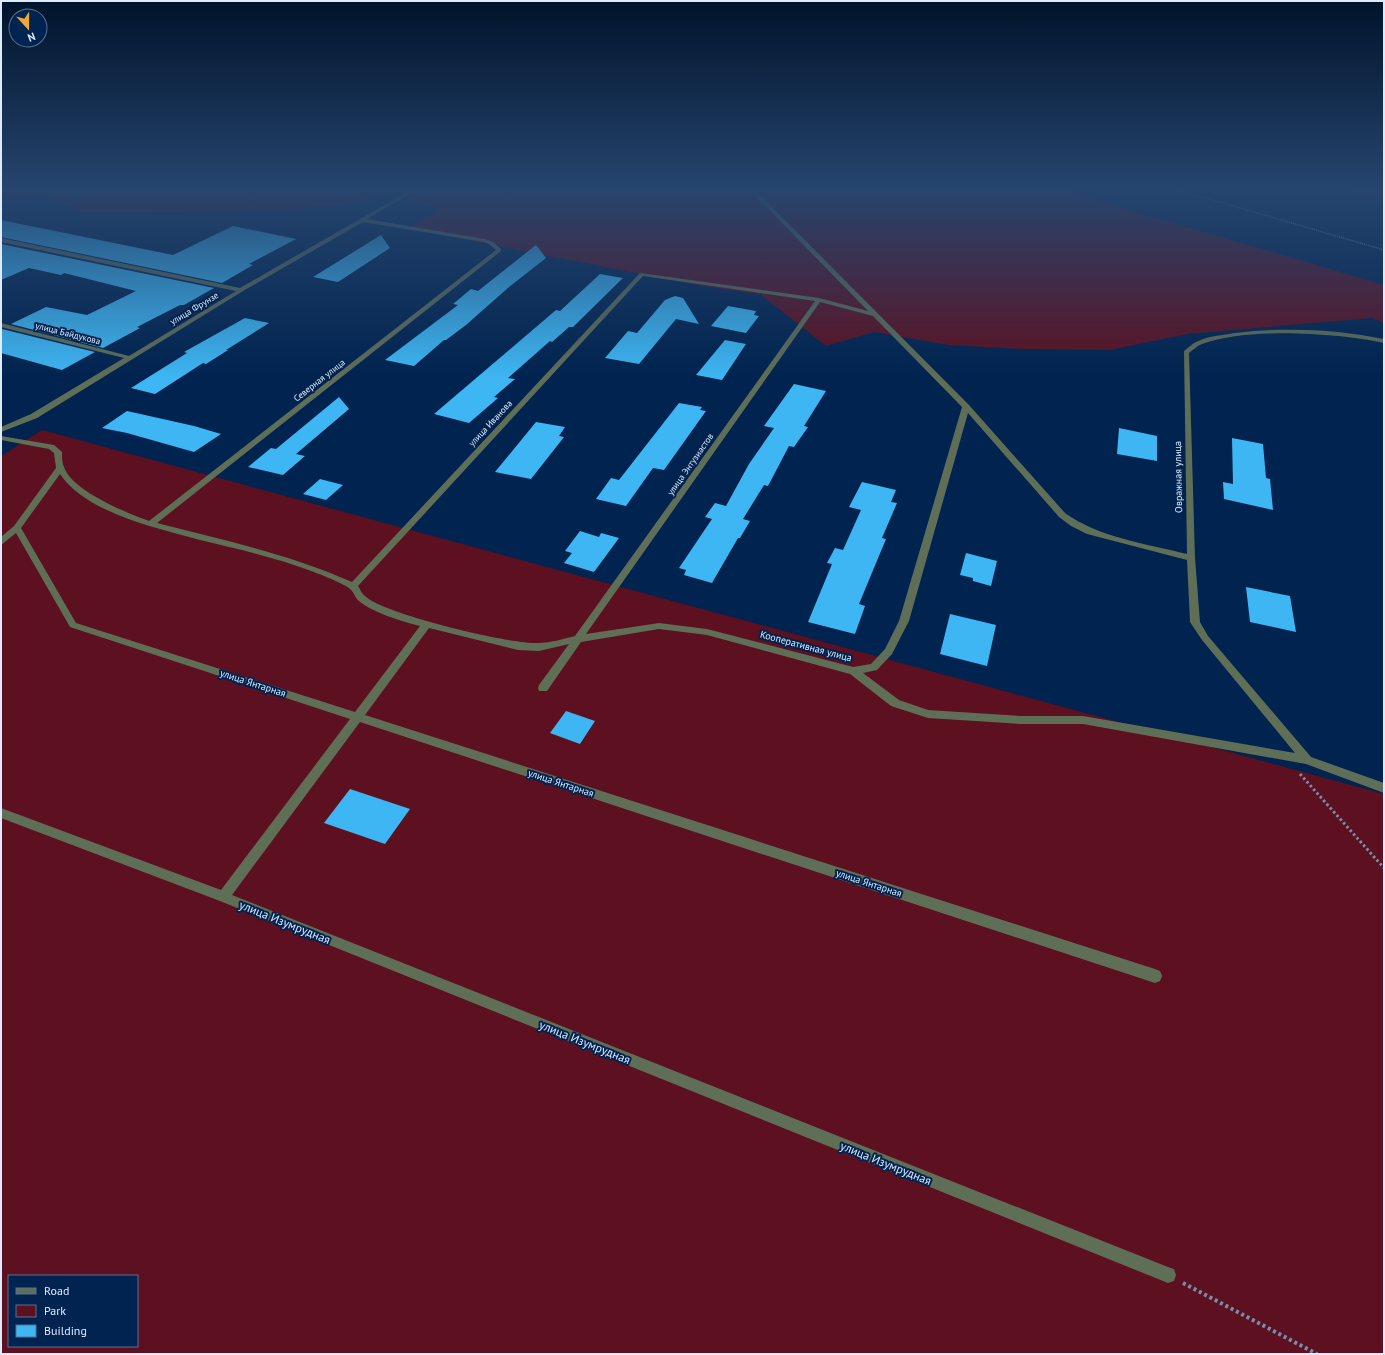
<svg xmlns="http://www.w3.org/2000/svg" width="1385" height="1355" font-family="'PT Sans',sans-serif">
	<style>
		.green { fill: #5d101f; fill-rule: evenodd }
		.building { fill: #3db6f3 }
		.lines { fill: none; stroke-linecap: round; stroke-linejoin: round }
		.path-far2 { stroke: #778eab; stroke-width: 1.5; stroke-dasharray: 1 1; stroke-linecap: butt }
		.path-far1 { stroke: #778eab; stroke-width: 3; stroke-dasharray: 2.5 2.5; stroke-linecap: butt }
		.path { stroke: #778eab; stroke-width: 4; stroke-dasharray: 3 3; stroke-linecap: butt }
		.minor { fill: #5f6e57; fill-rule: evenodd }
		.labels { text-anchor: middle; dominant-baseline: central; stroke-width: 4; stroke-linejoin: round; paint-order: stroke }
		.far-street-label { font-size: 9px; fill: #deebfc; stroke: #00234f }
		.street-label { font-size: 10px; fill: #deebfc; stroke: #00234f }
		.near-street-label { font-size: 12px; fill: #deebfc; stroke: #00234f }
	</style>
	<rect width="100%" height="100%" fill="#00234f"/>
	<!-- green -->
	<path class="green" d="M 1,188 L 1069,188 L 1079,195 L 1384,285 L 1384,323 L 1372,318 L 1187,334 L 1110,350 L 1024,349 L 948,345 L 874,332 L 826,346 L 761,295 L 702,286 L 407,228 L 441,209 L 385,193 L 338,206 L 271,210 L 85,213 L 44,196 L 15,198 L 1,196 Z
		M 1347,188 L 1384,188 L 1384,202 L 1381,201 Z
		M 42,430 L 1384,794 L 1384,1354 L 1,1354 L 1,456 ZM 9,1276 L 137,1276 L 137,1346 L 9,1346 Z"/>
	<!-- building -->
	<path class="building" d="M 1,220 L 173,255 L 233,226 L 296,239 L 249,264 L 253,265 L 222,283 L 1,237 Z
		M 381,235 L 390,248 L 338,282 L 313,277 Z
		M 1,244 L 214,288 L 184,305 L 180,305 L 137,327 L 140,328 L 103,348 L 11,324 L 46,307 L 87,315 L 136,291 L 64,273 L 61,275 L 29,268 L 1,280 Z
		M 536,245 L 546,258 L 509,287 L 466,325 L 446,340 L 444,340 L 414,366 L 385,360 L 458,305 L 453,304 L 471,289 L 478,291 Z
		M 600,274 L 623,278 L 573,327 L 569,327 L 552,342 L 550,341 L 508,378 L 515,379 L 494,397 L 498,398 L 469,423 L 434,414 L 556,310 L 560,311 Z
		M 675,296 L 683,298 L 699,324 L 676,319 L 639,364 L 605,358 L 628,331 L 637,333 L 665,300 Z
		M 728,306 L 756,311 L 754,315 L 759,316 L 746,333 L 711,326 Z
		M 245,318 L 269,323 L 226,350 L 228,350 L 206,364 L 203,363 L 155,394 L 131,388 L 187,353 L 184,352 Z
		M 1,329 L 2,329 L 95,352 L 62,370 L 1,353 Z
		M 725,340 L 746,344 L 722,380 L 696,375 Z
		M 794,384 L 826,391 L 804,426 L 808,427 L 794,447 L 789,446 L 768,486 L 764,485 L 743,519 L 750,521 L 740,538 L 738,538 L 712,583 L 684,575 L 686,570 L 679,568 L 712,519 L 705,517 L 715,503 L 726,506 L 749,464 L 774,428 L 764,426 Z
		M 339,397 L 349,409 L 296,454 L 305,456 L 283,475 L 248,467 L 271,448 L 276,449 Z
		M 679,403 L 702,407 L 700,410 L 706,411 L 664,470 L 653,468 L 626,506 L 596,499 L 611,478 L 619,480 Z
		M 127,411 L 194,426 L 221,434 L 194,452 L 127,433 L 102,428 Z
		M 536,422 L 565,427 L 559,436 L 564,437 L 531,479 L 495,472 Z
		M 1119,428 L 1157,436 L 1157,461 L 1117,454 Z
		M 1232,438 L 1263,444 L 1266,478 L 1270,479 L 1273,510 L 1224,499 L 1223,482 L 1233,484 Z
		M 320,479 L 343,485 L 326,500 L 303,494 Z
		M 862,482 L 896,490 L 891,502 L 897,503 L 882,538 L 886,539 L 859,604 L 865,606 L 855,634 L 808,622 L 832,564 L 827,563 L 835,548 L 843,550 L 861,510 L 849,507 Z
		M 580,531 L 599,537 L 601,533 L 619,538 L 594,572 L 564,563 L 572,553 L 565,551 Z
		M 966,553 L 997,561 L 991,586 L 973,581 L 973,578 L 960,575 Z
		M 1246,587 L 1290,596 L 1296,632 L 1250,622 Z
		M 950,614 L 996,625 L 987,666 L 940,654 Z
		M 566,711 L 595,721 L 580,744 L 550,733 Z
		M 350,789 L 410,809 L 385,844 L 324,823 Z"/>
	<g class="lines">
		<!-- path-far2 -->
		<path class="path-far2" d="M 1172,188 L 1384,250"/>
		<!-- path-far1 -->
		<path class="path-far1" d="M 1300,774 L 1384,868"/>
		<!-- path -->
		<path class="path" d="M 1183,1283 L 1317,1354"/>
		<!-- minor -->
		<path class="minor" d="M 414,188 L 420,188 L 367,219 L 485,239 L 493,242 L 501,249 L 501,251 L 157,523 C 223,540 289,554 352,582 L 640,273 L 819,298 L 868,311 L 748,188 L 753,188 L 969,405 L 1065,513 C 1098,537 1147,544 1187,554 L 1184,351 C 1188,348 1192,344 1196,342 C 1208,336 1223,335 1235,333 C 1284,327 1336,329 1384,339 L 1384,343 C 1339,333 1245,327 1202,344 C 1197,346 1193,350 1189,353 L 1195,558 L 1200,622 L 1208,636 L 1311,757 L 1384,783 L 1384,793 L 1306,764 L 1083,724 L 1020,724 L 928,718 L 891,706 L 850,674 L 707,635 L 659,629 L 581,642 L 547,691 L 539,691 L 538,688 L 539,685 L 569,644 L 539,651 L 518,650 L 429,628 L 365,715 L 1155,969 L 1160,971 L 1162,976 L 1160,981 L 1155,983 L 360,722 L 232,895 L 1168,1267 L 1174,1269 L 1176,1275 L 1174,1281 L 1168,1283 L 220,901 L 1,818 L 1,808 L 221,890 L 350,719 L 70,627 L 16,533 L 1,545 L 1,537 L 14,526 L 56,468 L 54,453 L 49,449 L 1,440 L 1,436 L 54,445 L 62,452 C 62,457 62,463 64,467 C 72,491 127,513 149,521 L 496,250 L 489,244 L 484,242 L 363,222 L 243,291 L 37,418 L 1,432 L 1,427 L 31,414 L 124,358 L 1,327 L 1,323 L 129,356 L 236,291 L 1,242 L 1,238 L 240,288 ZM 643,276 L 815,301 L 575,636 C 563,639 550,643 539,643 C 512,645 383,614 365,596 C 362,594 360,589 358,586 ZM 820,302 L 873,316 L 962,407 L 899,621 L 885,649 L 871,664 L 853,667 L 707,629 L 659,623 L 586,634 ZM 968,413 L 1059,517 L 1071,526 L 1087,534 L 1187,560 L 1190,622 L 1202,640 L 1295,753 L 1083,716 L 1020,716 L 928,710 L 899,700 L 863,673 L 877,670 L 892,654 L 909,621 ZM 60,474 C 86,513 157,528 200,540 C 238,549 277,558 314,572 C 322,575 345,584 350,589 C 354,592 355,598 359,601 C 371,612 404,622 420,626 L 355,712 L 76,623 L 21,528 Z"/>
	</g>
	<!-- sky -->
	<linearGradient id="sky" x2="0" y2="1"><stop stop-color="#00132b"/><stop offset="0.5" stop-color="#26456e"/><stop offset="1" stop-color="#26456e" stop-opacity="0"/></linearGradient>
	<rect width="1385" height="378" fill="url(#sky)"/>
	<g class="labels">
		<!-- far-street labels -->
		<g class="far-street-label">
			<text transform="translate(194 308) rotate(-31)">улица Фрунзе</text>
			<text transform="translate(68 333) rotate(14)">улица Байдукова</text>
			<text transform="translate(319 380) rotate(-38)">Северная улица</text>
			<text transform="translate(490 423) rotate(-47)">улица Иванова</text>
			<text transform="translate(690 464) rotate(-55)">улица Энтузиастов</text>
		</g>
		<!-- street labels -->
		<g class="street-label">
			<text transform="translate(1178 477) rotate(-91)">Овражная улица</text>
			<text transform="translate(806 646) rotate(15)">Кооперативная улица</text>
			<text transform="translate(253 683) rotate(18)">улица Янтарная</text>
			<text transform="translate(561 783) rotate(18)">улица Янтарная</text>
			<text transform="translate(869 883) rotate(18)">улица Янтарная</text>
		</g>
		<!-- near-street labels -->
		<g class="near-street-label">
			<text transform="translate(285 922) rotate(22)">улица Изумрудная</text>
			<text transform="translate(585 1042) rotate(22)">улица Изумрудная</text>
			<text transform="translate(886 1163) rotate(22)">улица Изумрудная</text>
		</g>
	</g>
	<!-- border -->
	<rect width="1385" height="1355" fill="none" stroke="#deebfc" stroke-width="4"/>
	<!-- legend -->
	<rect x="8" y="1275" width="130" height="72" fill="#00234f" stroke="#597394"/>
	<rect x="16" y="1288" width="20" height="6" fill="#5f6e57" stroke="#597394"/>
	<text x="44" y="1295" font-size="12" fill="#deebfc">Road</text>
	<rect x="16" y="1305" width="20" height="12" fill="#5d101f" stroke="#597394"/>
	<text x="44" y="1315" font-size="12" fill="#deebfc">Park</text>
	<rect x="16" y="1325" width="20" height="12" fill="#3db6f3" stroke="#597394"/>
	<text x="44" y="1335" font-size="12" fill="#deebfc">Building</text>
	<!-- north arrow -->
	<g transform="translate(28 28) rotate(159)"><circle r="19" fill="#00234f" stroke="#597394"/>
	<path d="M0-3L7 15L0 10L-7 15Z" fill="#eca93b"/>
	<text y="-6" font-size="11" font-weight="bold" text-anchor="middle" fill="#deebfc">N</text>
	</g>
</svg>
